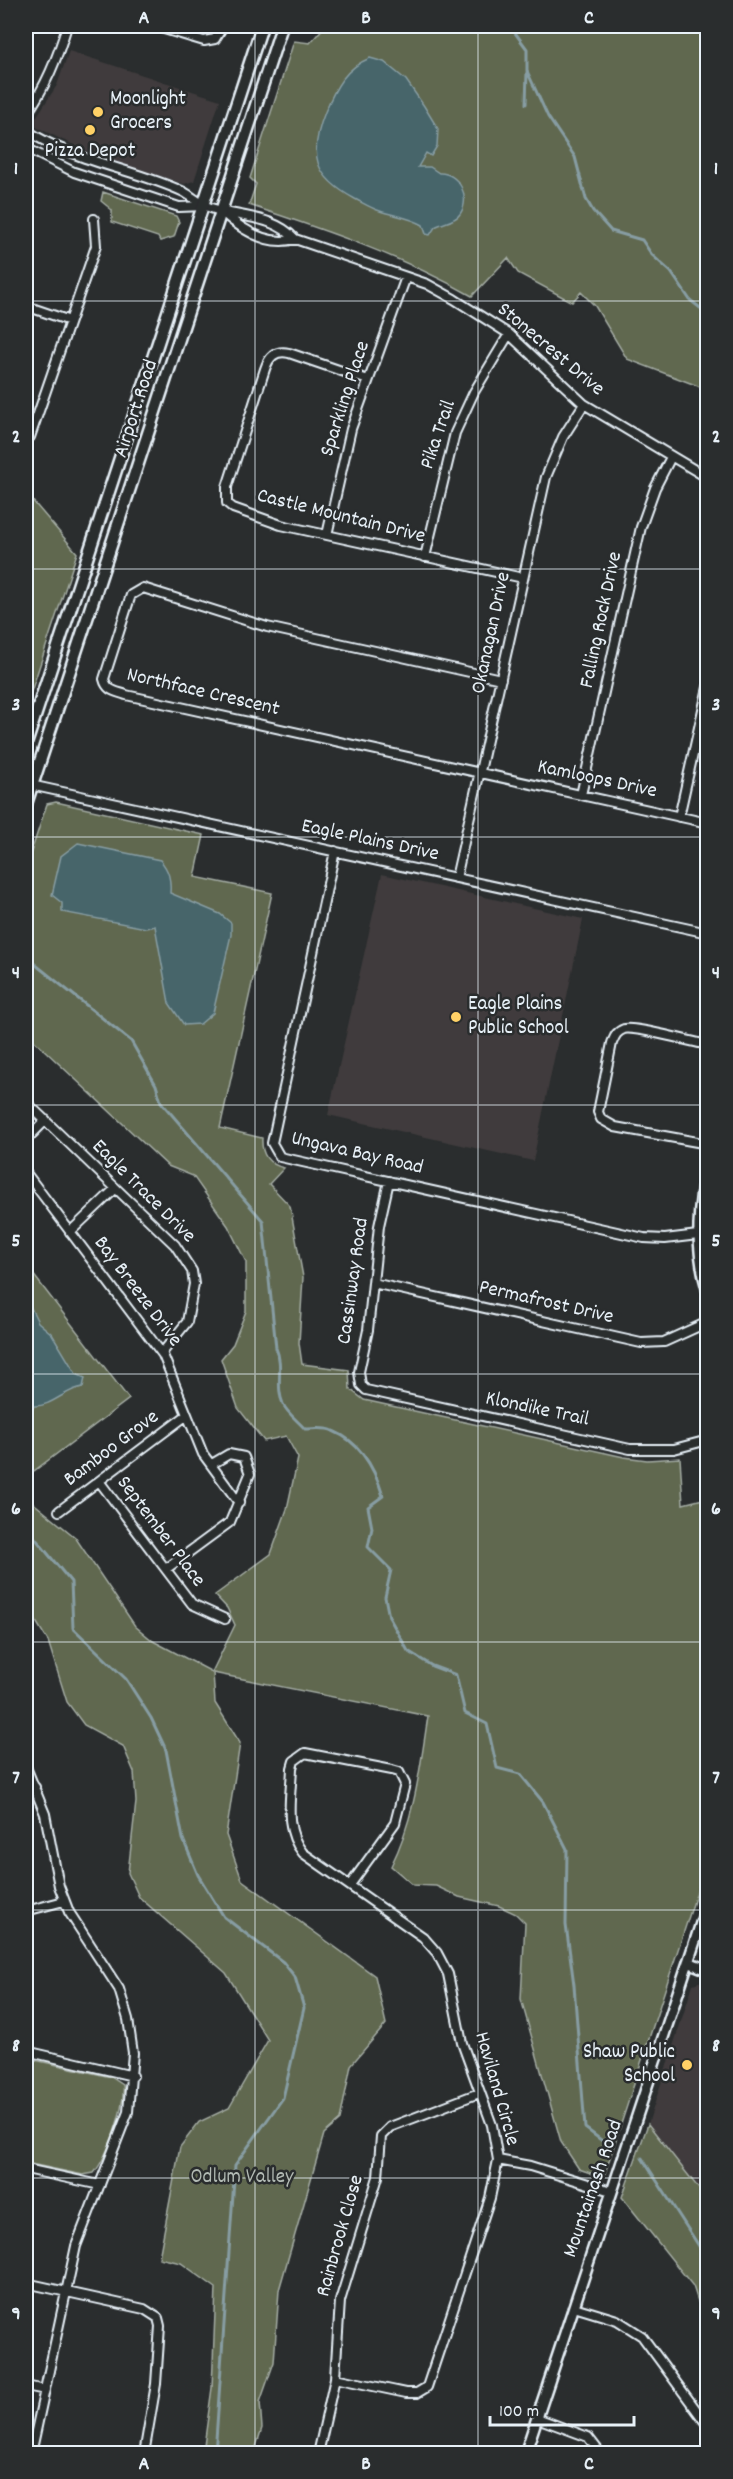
<svg xmlns="http://www.w3.org/2000/svg" width="733" height="2479" font-family="Dekko,sans-serif">
	<style>
		.built { fill: #3f3b3c }
		.green { fill: #60684f; stroke: #a4aca4; stroke-width: 1.5 }
		.water { fill: #47656a; stroke: #879da3; stroke-width: 1.5 }
		.lines { fill: none; stroke-linecap: round; stroke-linejoin: round }
		.stream { stroke: #879da3; stroke-width: 3 }
		.minor-casing { stroke: #e8f1f8; stroke-width: 12 }
		.tertiary-casing { stroke: #e8f1f8; stroke-width: 14 }
		.secondary-casing { stroke: #e8f1f8; stroke-width: 15 }
		.minor { stroke: #2a2d2e; stroke-width: 8 }
		.tertiary { stroke: #2a2d2e; stroke-width: 9 }
		.secondary { stroke: #2a2d2e; stroke-width: 10 }
		.grid { fill: none; stroke: #e8f1f8; stroke-width: 1.5; stroke-opacity: 0.55 }
		.poi-dot { fill: #ffd166; stroke: #2a2d2e; stroke-width: 2 }
		.labels { text-anchor: middle; dominant-baseline: central; stroke-width: 5; stroke-linejoin: round; paint-order: stroke }
		.poi-label { font-size: 21px; fill: #e8f1f8; stroke: #2a2d2e; text-anchor: start }
		.street-label { font-size: 21px; fill: #e8f1f8; stroke: #2a2d2e }
		.park-label { font-size: 21px; fill: #b2bab4; stroke: #2a2d2e }
		.neatline { fill: none; stroke: #e8f1f8; stroke-width: 2 }
		.grid-label { font-size: 20px; text-anchor: middle; font-weight: bold; fill: #e8f1f8 }
	</style>
	<rect width="100%" height="100%" fill="#2a2d2e"/>
	<filter id="ink" filterUnits="userSpaceOnUse"><feTurbulence type="fractalNoise" baseFrequency=".0167" numOctaves="2"/><feDisplacementMap in="SourceGraphic" scale="12" xChannelSelector="R" yChannelSelector="G"/><feConvolveMatrix kernelMatrix="1 2 1 2 8 2 1 2 1" color-interpolation-filters="sRGB"/></filter>
	<g filter="url(#ink)">
		<!-- built -->
		<path class="built" d="M 69,51 L 220,100 L 194,181 L 184,184 L 92,154 L 36,127 L 35,119 L 57,85 Z
			M 382,874 L 583,919 L 533,1161 L 328,1115 Z
			M 702,1981 L 708,1983 L 707,2199 L 648,2124 L 693,1984 Z"/>
		<!-- green -->
		<path class="green" d="M 325,26 L 707,26 L 707,393 L 698,386 L 627,359 L 595,306 L 581,292 L 572,302 L 518,273 L 508,258 L 472,296 C 402,256 325,230 249,205 L 256,184 L 250,178 L 294,41 L 310,43 Z
			M 103,192 L 176,216 L 179,222 L 174,237 L 160,241 L 158,237 L 112,222 L 112,210 L 101,201 Z
			M 26,493 L 77,553 L 26,707 Z
			M 56,802 L 204,835 L 195,877 L 272,893 L 220,1128 L 262,1138 C 261,1155 268,1164 284,1168 L 269,1184 L 290,1206 L 303,1277 L 299,1343 L 302,1364 L 349,1370 L 350,1389 L 364,1400 L 624,1457 L 647,1460 L 680,1458 L 683,1504 L 707,1498 L 707,1861 L 605,2173 L 599,2176 L 579,2169 L 561,2142 L 521,1999 L 525,1923 L 516,1914 L 499,1906 L 459,1897 L 436,1886 L 413,1885 L 391,1866 C 415,1818 420,1768 428,1716 L 213,1673 L 215,1703 L 240,1743 L 226,1835 L 242,1880 L 375,1976 L 386,2024 L 351,2065 L 340,2120 L 324,2134 L 279,2290 L 274,2362 L 260,2402 L 262,2428 L 254,2453 L 203,2453 L 212,2388 L 216,2288 L 181,2263 L 159,2258 L 180,2147 L 199,2122 L 229,2108 L 268,2040 L 226,1973 L 139,1897 L 128,1873 L 136,1802 L 134,1772 L 123,1746 L 84,1725 L 67,1702 L 48,1641 L 26,1605 L 26,1497 L 75,1537 L 135,1626 L 153,1641 L 212,1672 L 235,1625 L 227,1608 L 215,1595 L 271,1554 L 287,1509 L 298,1458 L 286,1436 L 264,1441 L 238,1408 L 221,1359 L 233,1344 L 246,1311 L 246,1262 L 228,1226 L 193,1176 L 168,1166 L 26,1033 L 26,867 L 47,804 Z
			M 26,1265 L 129,1399 L 26,1477 Z
			M 26,2058 L 111,2077 L 123,2085 C 126,2106 107,2157 94,2173 L 83,2175 L 26,2163 Z
			M 648,2124 L 707,2199 L 707,2329 L 693,2286 L 622,2197 Z"/>
		<!-- water -->
		<path class="water" d="M 370,58 L 384,62 L 406,80 L 424,106 L 438,129 L 437,146 L 431,156 L 426,153 L 418,167 L 430,167 L 439,173 C 458,172 472,197 460,214 C 455,222 443,222 435,227 L 430,235 L 426,234 L 423,225 C 409,217 395,216 380,211 C 371,208 363,203 355,199 C 314,177 308,155 325,112 C 335,88 345,68 370,58 Z
			M 78,843 L 160,860 C 169,870 171,880 170,893 L 220,914 L 231,923 L 231,935 L 213,1013 L 200,1024 L 184,1025 L 169,1003 L 155,926 L 146,928 L 62,912 L 62,903 L 52,895 L 61,856 Z
			M 26,1298 L 38,1322 L 52,1334 L 76,1374 L 85,1378 L 83,1387 C 66,1389 51,1407 34,1406 L 28,1419 L 26,1419 Z"/>
		<g class="lines">
			<!-- stream -->
			<path class="stream" d="M 510,26 L 527,49 L 527,71 L 548,117 L 575,157 L 586,199 L 593,211 L 611,231 L 642,240 L 652,255 L 671,272 L 690,300 L 708,314
				M 526,104 L 527,72
				M 26,565 L 30,572 L 26,620
				M 26,957 L 131,1041 L 156,1085 L 161,1102 L 263,1221 L 276,1348 C 284,1366 275,1386 283,1404 C 287,1413 298,1421 305,1429 C 314,1429 326,1427 333,1431 C 360,1442 375,1469 383,1496 L 368,1507 L 372,1528 L 368,1547 L 391,1570 L 385,1597 L 389,1617 L 408,1651 L 432,1666 L 456,1675 L 465,1713 L 487,1724 L 497,1768 L 520,1774 L 543,1802 L 567,1849 L 566,1925 L 574,1985 L 585,2128 L 609,2146
				M 26,1527 L 71,1582 L 73,1628 L 126,1679 L 151,1718 L 166,1750 L 183,1839 L 198,1875 L 224,1917 L 283,1962 L 295,1977 L 304,2008 L 283,2098 L 235,2165 L 215,2454
				M 642,2158 L 708,2260"/>
			<!-- minor casing -->
			<g class="minor-casing">
				<path id="minor" d="M 154,26 L 204,41 L 215,39 L 223,26
					M 26,115 C 46,86 57,59 67,26
					M 26,130 C 74,162 132,168 184,192 C 193,197 201,205 211,208 C 239,218 274,215 295,239 L 427,284 L 454,299 L 509,334 L 584,404 L 708,478
					M 26,148 L 74,172 L 179,207 L 204,206
					M 222,212 C 242,230 268,247 295,239
					M 26,306 L 70,321
					M 368,380 L 289,353 C 275,350 269,357 265,369 L 227,487 L 227,503 L 233,508 L 281,525 L 523,578
					M 30,437 L 96,246 L 94,219
					M 327,535 L 351,429 L 406,277
					M 425,557 L 455,433 L 474,392 L 509,334
					M 501,679 L 267,627 L 143,588 L 131,595 L 128,604 L 104,679 C 107,691 115,691 126,695 L 708,823
					M 26,784 L 708,933
					M 581,795 L 641,527 L 655,488 L 671,457
					M 679,817 L 708,687
					M 335,851 L 274,1134 L 272,1143 L 280,1157 L 644,1238 L 665,1239 L 698,1235
					M 456,878 L 546,477 L 563,437 L 584,404
					M 708,1045 C 692,1042 635,1026 624,1029 C 616,1032 615,1036 612,1043 L 598,1112 L 601,1119 L 615,1127 L 708,1144
					M 26,1102 L 175,1245 L 192,1271 L 194,1284 L 187,1322 L 162,1353
					M 26,1140 L 46,1120
					M 26,1173 L 163,1355 L 203,1454 L 239,1503
					M 389,1181 L 379,1226 L 368,1330 L 359,1372 L 361,1385 L 366,1390 L 630,1449 L 674,1449 L 708,1440
					M 70,1232 L 115,1189
					M 373,1283 L 641,1343 L 664,1342 L 708,1322
					M 99,1481 L 192,1604 L 225,1619
					M 59,1511 L 187,1415
					M 166,1569 L 230,1522 L 250,1474 L 244,1457 L 229,1454 L 212,1464
					M 26,1767 L 45,1814 L 59,1886 L 69,1912 L 119,1989 L 128,2019 L 133,2053 L 128,2112 L 76,2246 L 31,2454
					M 26,1790 L 35,1787
					M 26,1911 L 64,1901
					M 26,2051 L 133,2076
					M 498,2160 L 530,2166 L 611,2191
					M 26,2169 L 100,2185
					M 26,2283 L 144,2309 L 158,2318 L 160,2326 L 156,2384 L 144,2454
					M 574,2307 L 617,2320 L 642,2336 L 708,2426
					M 335,2378 L 406,2393 L 417,2393 L 427,2387 L 490,2198 L 498,2160 L 492,2125 L 462,2043 L 448,1974 L 437,1953 L 423,1937 L 303,1853 C 283,1829 291,1797 292,1768 L 294,1761 L 305,1753 L 392,1770 L 399,1772 L 405,1784 L 395,1823 L 350,1885
					M 26,2386 L 45,2390
					M 537,2418 L 588,2437 L 601,2454
					M 318,2454 L 335,2378 L 340,2301 L 378,2177 L 381,2136 L 390,2127 L 479,2093"/>
			</g>
			<!-- tertiary casing -->
			<g class="tertiary-casing">
				<path id="tertiary" d="M 708,1158 C 698,1204 694,1246 708,1292
					M 688,1962 L 708,1970
					M 525,2454 L 708,1902"/>
			</g>
			<!-- secondary casing -->
			<g class="secondary-casing">
				<path id="secondary" d="M 26,744 L 262,26
					M 26,804 L 282,26"/>
			</g>
			<!-- minor -->
			<use href="#minor" class="minor"/>
			<!-- tertiary -->
			<use href="#tertiary" class="tertiary"/>
			<!-- secondary -->
			<use href="#secondary" class="secondary"/>
		</g>
	</g>
	<!-- grid -->
	<path class="grid" d="M 255,26 L 255,2454M 478,26 L 478,2454M 26,301 L 708,301M 26,569 L 708,569M 26,837 L 708,837M 26,1105 L 708,1105M 26,1374 L 708,1374M 26,1642 L 708,1642M 26,1910 L 708,1910M 26,2178 L 708,2178"/>
	<!-- markers -->
	<g class="poi-dot">
		<circle cx="98" cy="112" r="6"/>
		<circle cx="90" cy="130" r="6"/>
		<circle cx="456" cy="1017" r="6"/>
		<circle cx="687" cy="2065" r="6"/>
	</g>
	<g class="labels">
		<!-- poi labels -->
		<g class="poi-label">
			<text x="110" y="100">Moonlight<tspan x="110" dy="24">Grocers</tspan></text>
			<text x="90" y="152" text-anchor="middle">Pizza Depot</text>
			<text x="468" y="1005">Eagle Plains<tspan x="468" dy="24">Public School</tspan></text>
			<text x="675" y="2053" text-anchor="end">Shaw Public<tspan x="675" dy="24">School</tspan></text>
		</g>
		<!-- street labels -->
		<g class="street-label">
			<text transform="translate(550 350) rotate(40)">Stonecrest Drive</text>
			<text transform="translate(346 399) rotate(-72)">Sparkling Place</text>
			<text transform="translate(137 409) rotate(-72)">Airport Road</text>
			<text transform="translate(439 435) rotate(-71)">Pika Trail</text>
			<text transform="translate(341 517) rotate(14)">Castle Mountain Drive</text>
			<text transform="translate(602 620) rotate(-78)">Falling Rock Drive</text>
			<text transform="translate(492 633) rotate(-78)">Okanagan Drive</text>
			<text transform="translate(203 693) rotate(13)">Northface Crescent</text>
			<text transform="translate(597 780) rotate(12)">Kamloops Drive</text>
			<text transform="translate(370 841) rotate(12)">Eagle Plains Drive</text>
			<text transform="translate(357 1154) rotate(13)">Ungava Bay Road</text>
			<text transform="translate(143 1192) rotate(45)">Eagle Trace Drive</text>
			<text transform="translate(354 1281) rotate(-82)">Cassinway Road</text>
			<text transform="translate(137 1292) rotate(53)">Bay Breeze Drive</text>
			<text transform="translate(546 1303) rotate(13)">Permafrost Drive</text>
			<text transform="translate(537 1410) rotate(12)">Klondike Trail</text>
			<text transform="translate(112 1449) rotate(-37)">Bamboo Grove</text>
			<text transform="translate(160 1532) rotate(53)">September Place</text>
			<text transform="translate(496 2089) rotate(74)">Haviland Circle</text>
			<text transform="translate(594 2189) rotate(-71)">Mountainash Road</text>
			<text transform="translate(341 2236) rotate(-74)">Rainbrook Close</text>
		</g>
		<!-- park labels -->
		<g class="park-label">
			<text x="242" y="2178">Odlum Valley</text>
		</g>
	</g>
	<!-- margin -->
	<rect width="733" height="2479" fill="none" stroke="#2a2d2e" stroke-width="66"/>
	<!-- scale -->
	<path d="M490 2416v9h144v-9" fill="none" stroke="#e8f1f8" stroke-width="3"/>
	<text x="499" y="2416" font-size="18" fill="#e8f1f8" stroke="#2a2d2e" stroke-width="4.5" paint-order="stroke">100 m</text>
	<rect x="33" y="33" width="667" height="2413" class="neatline"/>
	<g class="grid-label">
		<text x="144" y="23">A</text>
		<text x="366" y="23">B</text>
		<text x="589" y="23">C</text>
		<text x="16" y="174">1</text>
		<text x="716" y="174">1</text>
		<text x="16" y="442">2</text>
		<text x="716" y="442">2</text>
		<text x="16" y="710">3</text>
		<text x="716" y="710">3</text>
		<text x="16" y="978">4</text>
		<text x="716" y="978">4</text>
		<text x="16" y="1246">5</text>
		<text x="716" y="1246">5</text>
		<text x="16" y="1514">6</text>
		<text x="716" y="1514">6</text>
		<text x="16" y="1783">7</text>
		<text x="716" y="1783">7</text>
		<text x="16" y="2051">8</text>
		<text x="716" y="2051">8</text>
		<text x="16" y="2319">9</text>
		<text x="716" y="2319">9</text>
		<text x="144" y="2469">A</text>
		<text x="366" y="2469">B</text>
		<text x="589" y="2469">C</text>
	</g>
</svg>
